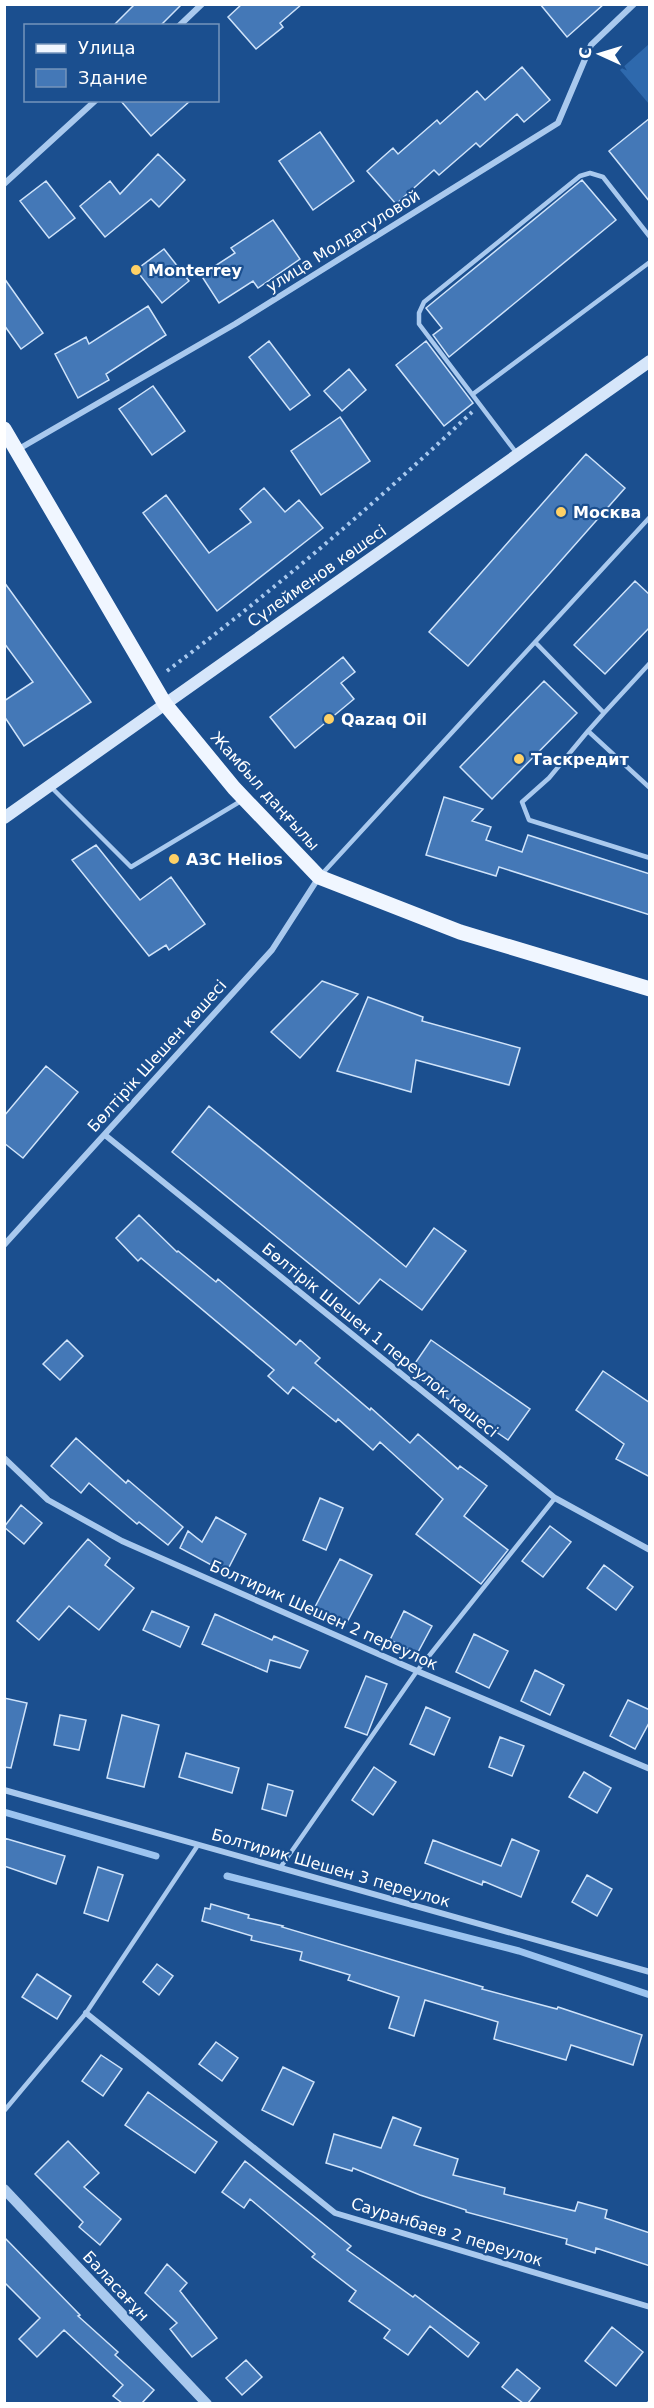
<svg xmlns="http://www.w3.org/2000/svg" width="654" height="2408" font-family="'DejaVu Sans',sans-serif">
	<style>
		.green { fill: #2e69ad }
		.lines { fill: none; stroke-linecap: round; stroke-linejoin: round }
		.stream { stroke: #9cc4f0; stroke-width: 7 }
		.building { fill: #4478b7; stroke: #cfe3fa; stroke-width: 1.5 }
		.path { stroke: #a9c9ee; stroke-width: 4; stroke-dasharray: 3 4.5; stroke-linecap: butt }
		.service { stroke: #a9c9ee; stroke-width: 4.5 }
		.minor { stroke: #a9c9ee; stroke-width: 6 }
		.tertiary { stroke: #a9c9ee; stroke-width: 10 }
		.secondary { stroke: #d6e6fa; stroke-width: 12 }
		.primary { stroke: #f0f6ff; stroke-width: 15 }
		.poi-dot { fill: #ffd166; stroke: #1b4f8f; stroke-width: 2 }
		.labels { text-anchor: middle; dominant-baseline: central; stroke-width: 4.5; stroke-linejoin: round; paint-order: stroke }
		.street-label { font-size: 16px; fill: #fff; stroke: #1b4f8f }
		.poi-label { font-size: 16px; font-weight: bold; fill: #fff; stroke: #1b4f8f; text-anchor: start }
	</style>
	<rect width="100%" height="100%" fill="#1b4f8f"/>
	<!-- green -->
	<path class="green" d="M 649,44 L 649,104 L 620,70 Z"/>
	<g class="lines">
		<!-- stream -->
		<path class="stream" d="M 4,1812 L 156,1856
			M 227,1876 L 519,1951 L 650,1995"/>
	</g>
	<!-- building -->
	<path class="building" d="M 135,4 L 182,4 L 160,26 L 113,26 Z
		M 242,4 L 302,4 L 280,23 L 283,27 L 256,49 L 228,17 Z
		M 540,4 L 604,4 L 567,37 Z
		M 522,67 L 550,100 L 524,122 L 517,114 L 480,147 L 476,143 L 439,175 L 434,170 L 396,204 L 367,171 L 393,148 L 398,154 L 437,120 L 440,124 L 477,91 L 485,100 Z
		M 120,100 L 191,100 L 151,136 Z
		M 650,118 L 650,202 L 609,151 Z
		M 320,132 L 354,181 L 313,210 L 279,161 Z
		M 158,154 L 185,180 L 159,207 L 151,199 L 105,237 L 80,206 L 110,181 L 120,194 Z
		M 582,180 L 616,220 L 449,357 L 433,335 L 442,328 L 426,308 Z
		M 46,181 L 75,218 L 49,238 L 20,201 Z
		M 273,220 L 300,259 L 258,288 L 253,281 L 219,303 L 201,275 L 235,253 L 231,248 Z
		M 164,249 L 189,281 L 162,303 L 136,270 Z
		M 4,278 L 43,333 L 21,349 L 4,325 Z
		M 148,306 L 166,335 L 106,374 L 109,380 L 78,398 L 55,354 L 86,337 L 89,344 Z
		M 269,341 L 310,395 L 290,410 L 249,357 Z
		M 426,341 L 473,403 L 444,426 L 396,365 Z
		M 349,369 L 366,390 L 342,411 L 324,391 Z
		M 153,386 L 185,431 L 152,455 L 119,409 Z
		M 340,417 L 370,461 L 321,495 L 291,451 Z
		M 586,454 L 625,488 L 468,666 L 429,632 Z
		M 264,488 L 285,512 L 299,500 L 323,528 L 217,611 L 143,513 L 166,495 L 209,553 L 251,522 L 240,509 Z
		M 635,581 L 650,595 L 650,627 L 605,674 L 574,645 Z
		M 4,582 L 91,702 L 24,746 L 4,716 L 4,701 L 33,682 L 4,643 Z
		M 343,657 L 355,672 L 341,683 L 354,699 L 295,748 L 270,717 Z
		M 544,681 L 577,713 L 492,799 L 460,767 Z
		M 444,797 L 483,809 L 472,821 L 491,827 L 486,840 L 522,852 L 528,835 L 650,874 L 650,915 L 499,867 L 496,876 L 426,855 Z
		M 96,845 L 140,900 L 171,877 L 205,924 L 169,950 L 166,945 L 149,956 L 72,860 Z
		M 322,981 L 358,994 L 300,1058 L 271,1032 Z
		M 368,997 L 423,1017 L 422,1021 L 520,1048 L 509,1085 L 416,1060 L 411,1092 L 337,1071 Z
		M 46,1066 L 78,1092 L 23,1158 L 4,1143 L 4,1116 Z
		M 209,1106 L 406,1267 L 434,1228 L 466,1251 L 422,1310 L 380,1279 L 359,1304 L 172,1152 Z
		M 139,1215 L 177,1252 L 178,1251 L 216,1282 L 218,1279 L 296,1345 L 300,1340 L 320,1358 L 315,1363 L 370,1410 L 371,1408 L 410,1443 L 418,1434 L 458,1469 L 460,1466 L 487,1486 L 464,1516 L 508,1550 L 481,1584 L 416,1534 L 443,1499 L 380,1442 L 373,1450 L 338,1419 L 336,1422 L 293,1387 L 288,1394 L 268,1376 L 274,1370 L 141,1258 L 138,1261 L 116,1238 Z
		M 67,1340 L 83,1356 L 60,1380 L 43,1364 Z
		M 431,1340 L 530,1409 L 508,1440 L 409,1372 Z
		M 603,1371 L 650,1403 L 650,1477 L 616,1459 L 624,1444 L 576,1410 Z
		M 76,1438 L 126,1483 L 128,1480 L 183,1527 L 168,1545 L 139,1522 L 137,1524 L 89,1483 L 81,1493 L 51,1466 Z
		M 320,1498 L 343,1508 L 326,1550 L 303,1540 Z
		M 21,1505 L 42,1523 L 24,1544 L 4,1527 Z
		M 216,1517 L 246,1534 L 226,1573 L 180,1548 L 188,1531 L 202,1542 Z
		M 550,1526 L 571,1542 L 543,1577 L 522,1561 Z
		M 88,1539 L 110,1558 L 105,1565 L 134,1588 L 99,1630 L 69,1606 L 39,1640 L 17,1621 Z
		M 340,1559 L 372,1575 L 345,1626 L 314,1609 Z
		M 604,1565 L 633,1587 L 616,1610 L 587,1588 Z
		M 152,1611 L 189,1627 L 180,1647 L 143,1630 Z
		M 404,1611 L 432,1626 L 417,1654 L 390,1640 Z
		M 215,1614 L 272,1640 L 274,1636 L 308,1651 L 300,1668 L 270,1660 L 267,1672 L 202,1644 Z
		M 474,1634 L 508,1651 L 489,1688 L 456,1672 Z
		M 535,1670 L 564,1685 L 550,1715 L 521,1701 Z
		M 366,1676 L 387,1684 L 367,1735 L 345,1727 Z
		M 4,1698 L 27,1703 L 11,1768 L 4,1767 Z
		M 628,1700 L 650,1710 L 650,1721 L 635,1749 L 610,1736 Z
		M 426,1707 L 450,1718 L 434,1755 L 410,1744 Z
		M 60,1715 L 86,1720 L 79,1750 L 54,1745 Z
		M 122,1715 L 159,1725 L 144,1787 L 107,1778 Z
		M 500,1737 L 524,1746 L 512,1776 L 489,1767 Z
		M 186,1753 L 239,1768 L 232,1793 L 179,1777 Z
		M 374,1767 L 396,1782 L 373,1815 L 352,1800 Z
		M 584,1772 L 611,1788 L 597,1813 L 569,1797 Z
		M 268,1784 L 293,1791 L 286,1816 L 262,1809 Z
		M 4,1838 L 65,1856 L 56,1884 L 4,1866 Z
		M 512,1839 L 539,1851 L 521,1897 L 483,1881 L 482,1885 L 425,1863 L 433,1840 L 501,1866 Z
		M 98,1867 L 123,1875 L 108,1921 L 84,1913 Z
		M 587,1875 L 612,1889 L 597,1916 L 572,1902 Z
		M 211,1904 L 249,1915 L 248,1918 L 283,1926 L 282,1927 L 483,1987 L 482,1989 L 557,2009 L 558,2007 L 642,2035 L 633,2065 L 571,2045 L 566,2060 L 494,2039 L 498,2022 L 425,2000 L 414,2036 L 389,2028 L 399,1997 L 348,1980 L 350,1975 L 300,1960 L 302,1952 L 251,1940 L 252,1936 L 202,1921 L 205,1908 L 210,1909 Z
		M 157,1964 L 173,1976 L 159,1995 L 143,1982 Z
		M 37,1974 L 71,1996 L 57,2019 L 22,1997 Z
		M 216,2042 L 238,2058 L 222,2081 L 199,2064 Z
		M 101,2055 L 122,2069 L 103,2096 L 82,2081 Z
		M 283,2067 L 314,2082 L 293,2125 L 262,2110 Z
		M 148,2092 L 217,2142 L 195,2173 L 125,2125 Z
		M 393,2117 L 421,2128 L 414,2145 L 458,2159 L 453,2175 L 505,2188 L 504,2194 L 575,2211 L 578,2202 L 607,2210 L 605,2218 L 650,2233 L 650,2266 L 596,2248 L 595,2253 L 566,2244 L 567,2239 L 466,2212 L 466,2210 L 420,2195 L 353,2168 L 352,2171 L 326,2163 L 334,2134 L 381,2148 Z
		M 68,2141 L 99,2173 L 84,2187 L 121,2219 L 100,2245 L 79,2227 L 83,2222 L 35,2174 Z
		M 245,2161 L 351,2246 L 347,2250 L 413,2297 L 415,2295 L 479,2343 L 468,2357 L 430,2326 L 408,2355 L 384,2338 L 390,2330 L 349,2301 L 356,2291 L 312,2257 L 315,2254 L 250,2199 L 244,2208 L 222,2192 Z
		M 4,2237 L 80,2315 L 78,2316 L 118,2352 L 115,2355 L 154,2390 L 142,2403 L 122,2403 L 113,2396 L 123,2385 L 64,2330 L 37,2357 L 19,2339 L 40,2318 L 4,2282 Z
		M 167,2264 L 187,2283 L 180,2291 L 217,2338 L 192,2357 L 170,2329 L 177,2323 L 145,2293 Z
		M 612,2327 L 643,2352 L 616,2386 L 585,2361 Z
		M 246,2360 L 262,2377 L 242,2395 L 226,2378 Z
		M 517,2369 L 540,2388 L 528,2403 L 523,2403 L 502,2387 Z"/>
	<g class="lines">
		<!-- path -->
		<path class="path" d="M 167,671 C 273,591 375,504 472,412"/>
		<!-- service -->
		<path class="service" d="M 473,394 L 650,262
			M 518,455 L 419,324 L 419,313 L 424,302 L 580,176 L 590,173 L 603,177 L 650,237
			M 535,642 L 604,713 L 588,731 L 650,788
			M 604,713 L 650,663
			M 588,731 L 549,778 L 522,802 L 529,820 L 650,858
			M 50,786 L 131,867 L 241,801
			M 321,875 L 650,517
			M 280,1868 L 417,1671 L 555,1498
			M 4,2111 L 86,2013 L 198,1845"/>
		<!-- minor -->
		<path class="minor" d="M 179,26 L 202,4
			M 4,184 L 96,100
			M 17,450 L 235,324 L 558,123 L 591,45 L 634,4
			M 105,1135 L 555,1498 L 650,1550
			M 4,1245 L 272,950 L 319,877
			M 4,1458 L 48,1500 L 122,1541 L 417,1671 L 650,1769
			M 4,1790 L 650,1972
			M 86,2013 L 335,2213 L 650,2307
			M 649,2404 L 650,2403"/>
		<!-- tertiary -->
		<path class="tertiary" d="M 4,2189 L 207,2404"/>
		<!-- secondary -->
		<path class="secondary" d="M 4,818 L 650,361"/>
		<!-- primary -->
		<path class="primary" d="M 4,429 L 165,704 L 234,788 L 319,877 L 460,932 L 650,989"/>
	</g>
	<!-- markers -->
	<g class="poi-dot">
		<circle cx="136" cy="270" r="6"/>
		<circle cx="561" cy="512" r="6"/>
		<circle cx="329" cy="719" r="6"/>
		<circle cx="519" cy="759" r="6"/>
		<circle cx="174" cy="859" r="6"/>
	</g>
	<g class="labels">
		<!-- street labels -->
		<g class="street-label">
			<text transform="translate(343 241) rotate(-32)">улица Молдагуловой</text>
			<text transform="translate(317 576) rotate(-35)">Сүлейменов көшесі</text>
			<text transform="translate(265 791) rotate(48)">Жамбыл даңғылы</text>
			<text transform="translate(157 1056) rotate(-48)">Бөлтірік Шешен көшесі</text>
			<text transform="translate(380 1340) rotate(39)">Бөлтірік Шешен 1 переулок көшесі</text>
			<text transform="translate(324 1615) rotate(24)">Болтирик Шешен 2 переулок</text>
			<text transform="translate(331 1868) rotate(16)">Болтирик Шешен 3 переулок</text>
			<text transform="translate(447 2232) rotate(17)">Сауранбаев 2 переулок</text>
			<text transform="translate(116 2286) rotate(47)">Баласағұн</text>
		</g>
		<!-- poi labels -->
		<g class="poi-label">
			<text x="148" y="270">Monterrey</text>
			<text x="573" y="512">Москва</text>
			<text x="341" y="719">Qazaq Oil</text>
			<text x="531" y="759">Таскредит</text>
			<text x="186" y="859">АЗС Helios</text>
		</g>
	</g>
	<!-- border -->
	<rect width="654" height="2408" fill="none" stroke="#ffffff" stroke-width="12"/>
	<!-- legend -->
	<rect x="24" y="24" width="195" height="78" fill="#1b4f8f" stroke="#7695bc" stroke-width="1.5"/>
	<rect x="36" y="44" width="30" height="9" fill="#f0f6ff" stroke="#7695bc" stroke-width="1.5"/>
	<text x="78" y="54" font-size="18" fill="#ffffff">Улица</text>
	<rect x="36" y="69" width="30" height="18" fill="#4478b7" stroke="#7695bc" stroke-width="1.5"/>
	<text x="78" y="84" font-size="18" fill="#ffffff">Здание</text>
	<!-- north arrow -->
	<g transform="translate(600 54) rotate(274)" stroke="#1b4f8f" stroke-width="4.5" paint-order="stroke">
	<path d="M0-4.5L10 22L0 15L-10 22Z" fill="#ffffff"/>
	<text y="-9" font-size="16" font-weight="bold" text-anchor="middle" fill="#ffffff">С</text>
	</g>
</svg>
